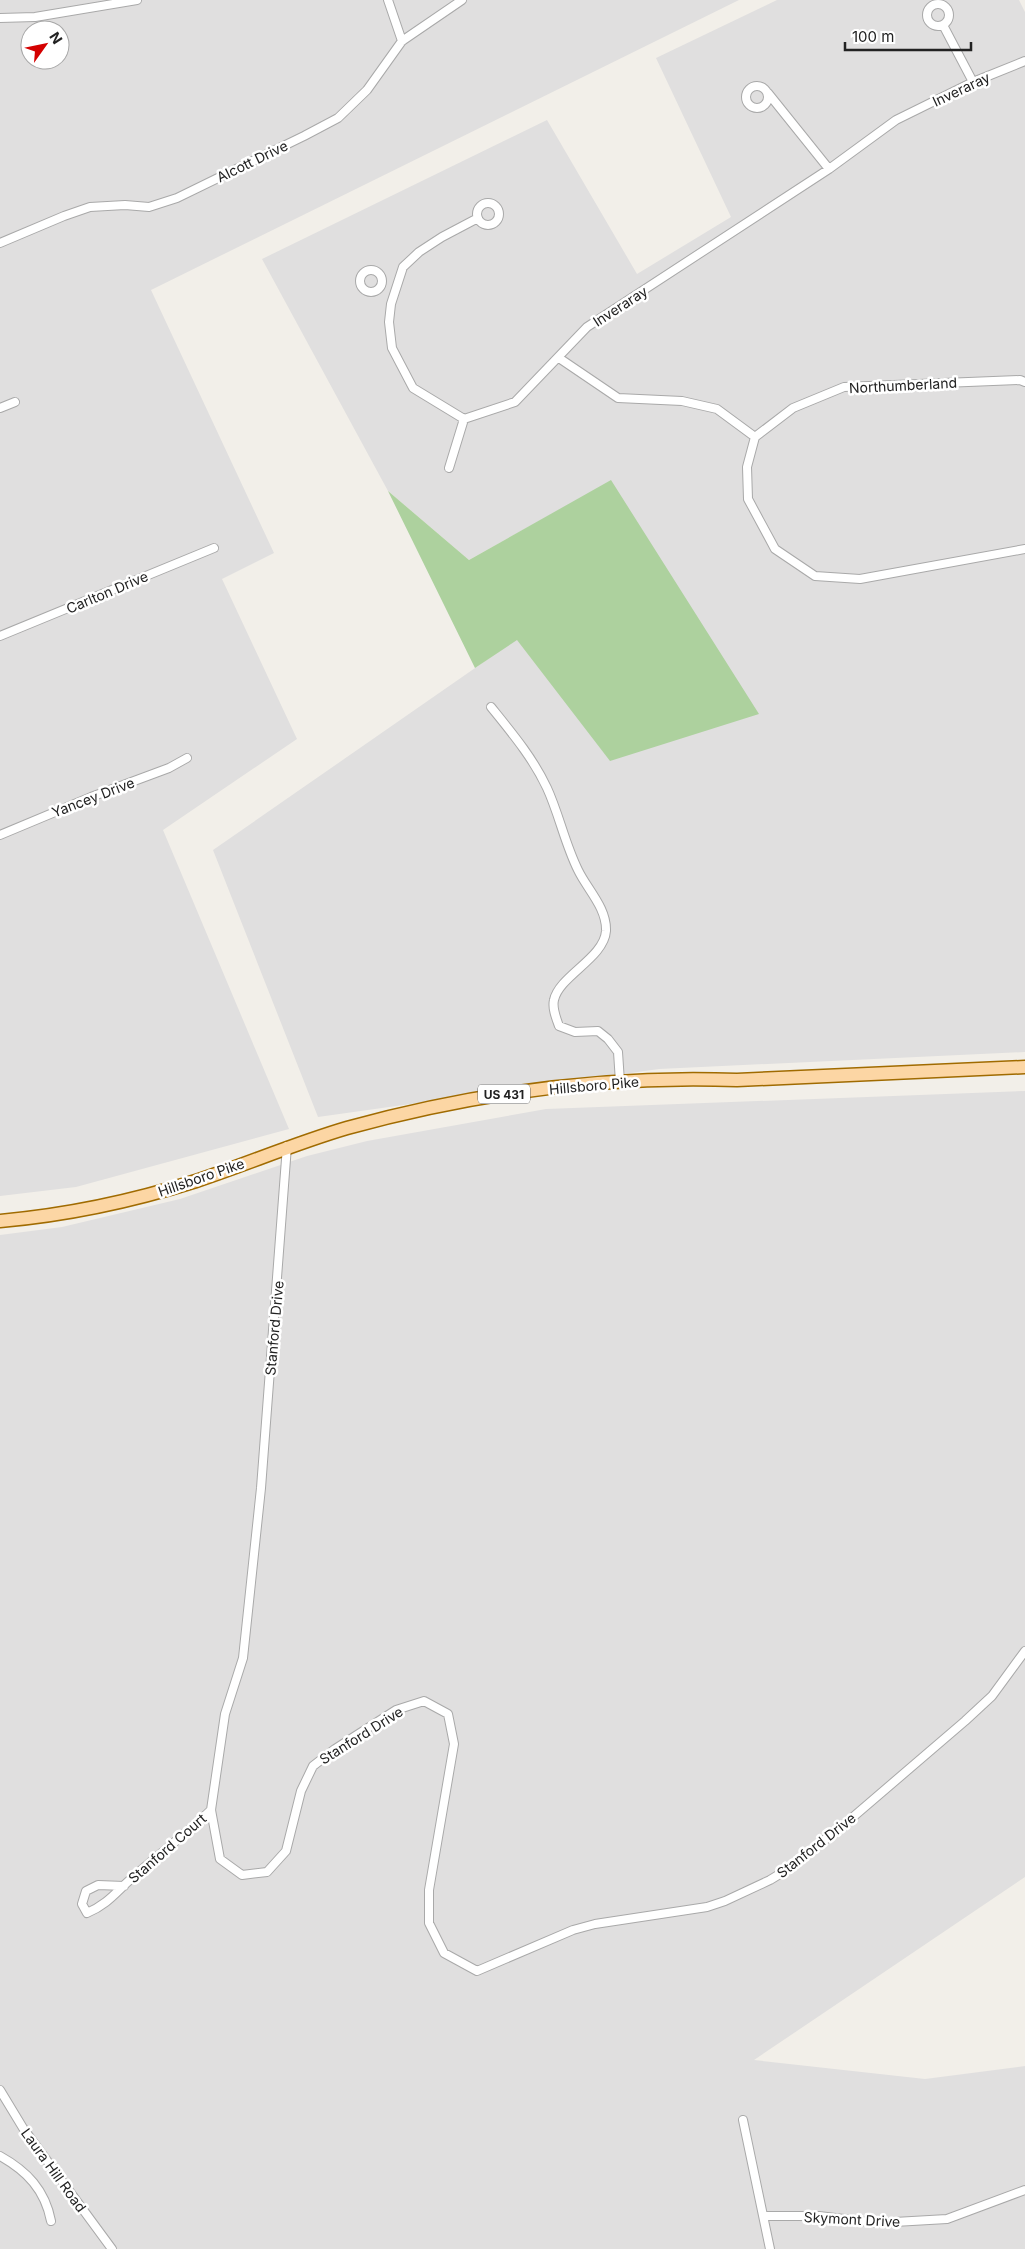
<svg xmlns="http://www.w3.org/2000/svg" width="1025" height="2249" font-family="Inter,sans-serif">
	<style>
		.residential { fill: #e0dfdf; fill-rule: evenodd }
		.forest { fill: #add19e }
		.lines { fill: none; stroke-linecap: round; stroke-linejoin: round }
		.minor-casing { stroke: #a9a9a9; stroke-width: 10 }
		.primary-casing { stroke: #a06b00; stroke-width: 15 }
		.minor { stroke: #fff; stroke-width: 8 }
		.primary { stroke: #fcd6a4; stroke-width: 12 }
		.labels { text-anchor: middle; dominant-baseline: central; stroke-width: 5; stroke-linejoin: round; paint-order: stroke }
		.shield { fill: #fff; stroke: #646464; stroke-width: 1 }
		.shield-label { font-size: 12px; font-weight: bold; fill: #222 }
		.street-label { font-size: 14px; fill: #222; stroke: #fff }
	</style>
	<rect width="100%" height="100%" fill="#f2efe9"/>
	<!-- residential -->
	<path class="residential" d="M 0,0 L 739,0 L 151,290 L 274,553 L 222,579 L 297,739 L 163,830 L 289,1129 L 76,1187 L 0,1196 ZM 30,30 L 60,30 L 60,60 L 30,60 Z
		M 777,0 L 1019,0 L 1025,12 L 1025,1052 L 659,1069 L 318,1117 L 213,850 L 517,639 L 610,760 L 611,481 L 469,560 L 388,491 L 262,259 L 547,120 L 637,274 L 731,217 L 656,58 Z
		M 1025,1091 L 1025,1877 L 754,2060 L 925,2079 L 1025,2066 L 1025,2249 L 0,2249 L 0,1235 L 62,1227 L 180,1199 L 307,1156 L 367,1141 L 546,1109 Z"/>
	<!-- forest -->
	<path class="forest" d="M 611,480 L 759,714 L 610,761 L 517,640 L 475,668 L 388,491 L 469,560 Z"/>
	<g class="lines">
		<!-- minor casing -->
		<g class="minor-casing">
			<path id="minor" d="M 388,0 L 402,41
				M927 15a11 11 0 1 1 22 0a11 11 0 1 1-22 0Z
				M 0,18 L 35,17 L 137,0
				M 943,25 L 973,82
				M746 97a11 11 0 1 1 22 0a11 11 0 1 1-22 0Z
				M 768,93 L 829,169
				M477 214a11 11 0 1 1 22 0a11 11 0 1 1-22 0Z
				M 478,218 L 442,237 L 419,252 L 403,267 L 391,304 L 389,322 L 392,348 L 413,388 L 464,419 L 515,402 L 587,327 L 829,169 L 896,120 L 973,82 L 1025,61
				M 0,243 L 64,216 L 90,207 L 125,205 L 149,207 L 177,198 L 304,136 L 338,118 L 367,90 L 402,41 L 462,0
				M360 281a11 11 0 1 1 22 0a11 11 0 1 1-22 0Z
				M 559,358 L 618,398 L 682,401 L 717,409 L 755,437
				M 1025,382 L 1020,380 L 844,387 L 793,408 L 755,437 L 747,467 L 748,499 L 775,549 L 815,576 L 860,579 L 1025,549
				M 0,408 L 15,402
				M 449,468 L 464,419
				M 0,636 L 214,548
				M 491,707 C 512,733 533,758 547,788 C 559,814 565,844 578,870 C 587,889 607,908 606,931 C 604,958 559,976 554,1000 C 552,1008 556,1018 559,1026 L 575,1032 L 598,1031 L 608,1039 L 618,1052 L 620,1082
				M 0,835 L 91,797 L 169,768 L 187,758
				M 287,1146 L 261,1488 L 243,1658 L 225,1714 L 211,1810 L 220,1859 L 242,1875 L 267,1872 L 286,1851 L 301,1791 L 313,1766 L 335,1749 L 396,1710 L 424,1701 L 448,1714 L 454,1744 L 429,1890 L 429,1923 L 444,1953 L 477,1971 L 573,1930 L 595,1924 L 707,1907 L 725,1901 L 770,1880 L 788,1869 L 846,1823 L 965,1721 L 992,1696 L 1025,1651
				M 124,1886 L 98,1885 L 86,1891 L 82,1904 L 87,1913 C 108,1904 116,1892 132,1878 C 158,1855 186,1834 211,1810
				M 0,2090 L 23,2128 L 112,2249
				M 743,2120 L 770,2249
				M 0,2156 C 27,2171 45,2190 51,2221
				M 764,2216 L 819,2216 L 877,2223 L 947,2219 L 1025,2190"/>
		</g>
		<!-- primary casing -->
		<g class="primary-casing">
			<path id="primary" d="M 0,1221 C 67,1215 133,1201 196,1181 C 247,1164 296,1143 347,1128 C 474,1093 605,1075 737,1080 L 1025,1067"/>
		</g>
		<!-- minor -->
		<use href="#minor" class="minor"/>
		<!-- primary -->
		<use href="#primary" class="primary"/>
	</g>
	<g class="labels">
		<!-- shield labels -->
		<rect class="shield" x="478" y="1084.5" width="52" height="19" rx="4"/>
		<g class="shield-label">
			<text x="504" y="1094">US 431</text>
		</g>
		<!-- street labels -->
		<g class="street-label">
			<text transform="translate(961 89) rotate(-25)">Inveraray</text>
			<text transform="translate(252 161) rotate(-26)">Alcott Drive</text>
			<text transform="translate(620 306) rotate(-33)">Inveraray</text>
			<text transform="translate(903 385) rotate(-3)">Northumberland</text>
			<text transform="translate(107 592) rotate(-23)">Carlton Drive</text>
			<text transform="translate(93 797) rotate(-21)">Yancey Drive</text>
			<text transform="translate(594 1085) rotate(-5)">Hillsboro Pike</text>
			<text transform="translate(201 1177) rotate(-19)">Hillsboro Pike</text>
			<text transform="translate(274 1328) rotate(-85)">Stanford Drive</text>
			<text transform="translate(361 1735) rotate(-32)">Stanford Drive</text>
			<text transform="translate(816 1845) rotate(-38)">Stanford Drive</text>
			<text transform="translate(167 1848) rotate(-41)">Stanford Court</text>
			<text transform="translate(54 2170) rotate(54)">Laura Hill Road</text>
			<text transform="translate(852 2219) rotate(3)">Skymont Drive</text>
		</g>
	</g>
	<!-- north arrow -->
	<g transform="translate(45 45) rotate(57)"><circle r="24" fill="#ffffff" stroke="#a7a7a7"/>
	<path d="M0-4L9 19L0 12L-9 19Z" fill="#d40000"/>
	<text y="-8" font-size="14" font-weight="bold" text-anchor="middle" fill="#222222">N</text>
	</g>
	<!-- scale -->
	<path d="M845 42v8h126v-8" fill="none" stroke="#222222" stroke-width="2.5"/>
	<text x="852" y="42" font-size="15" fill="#222222" stroke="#ffffff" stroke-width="4" paint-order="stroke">100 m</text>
</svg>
